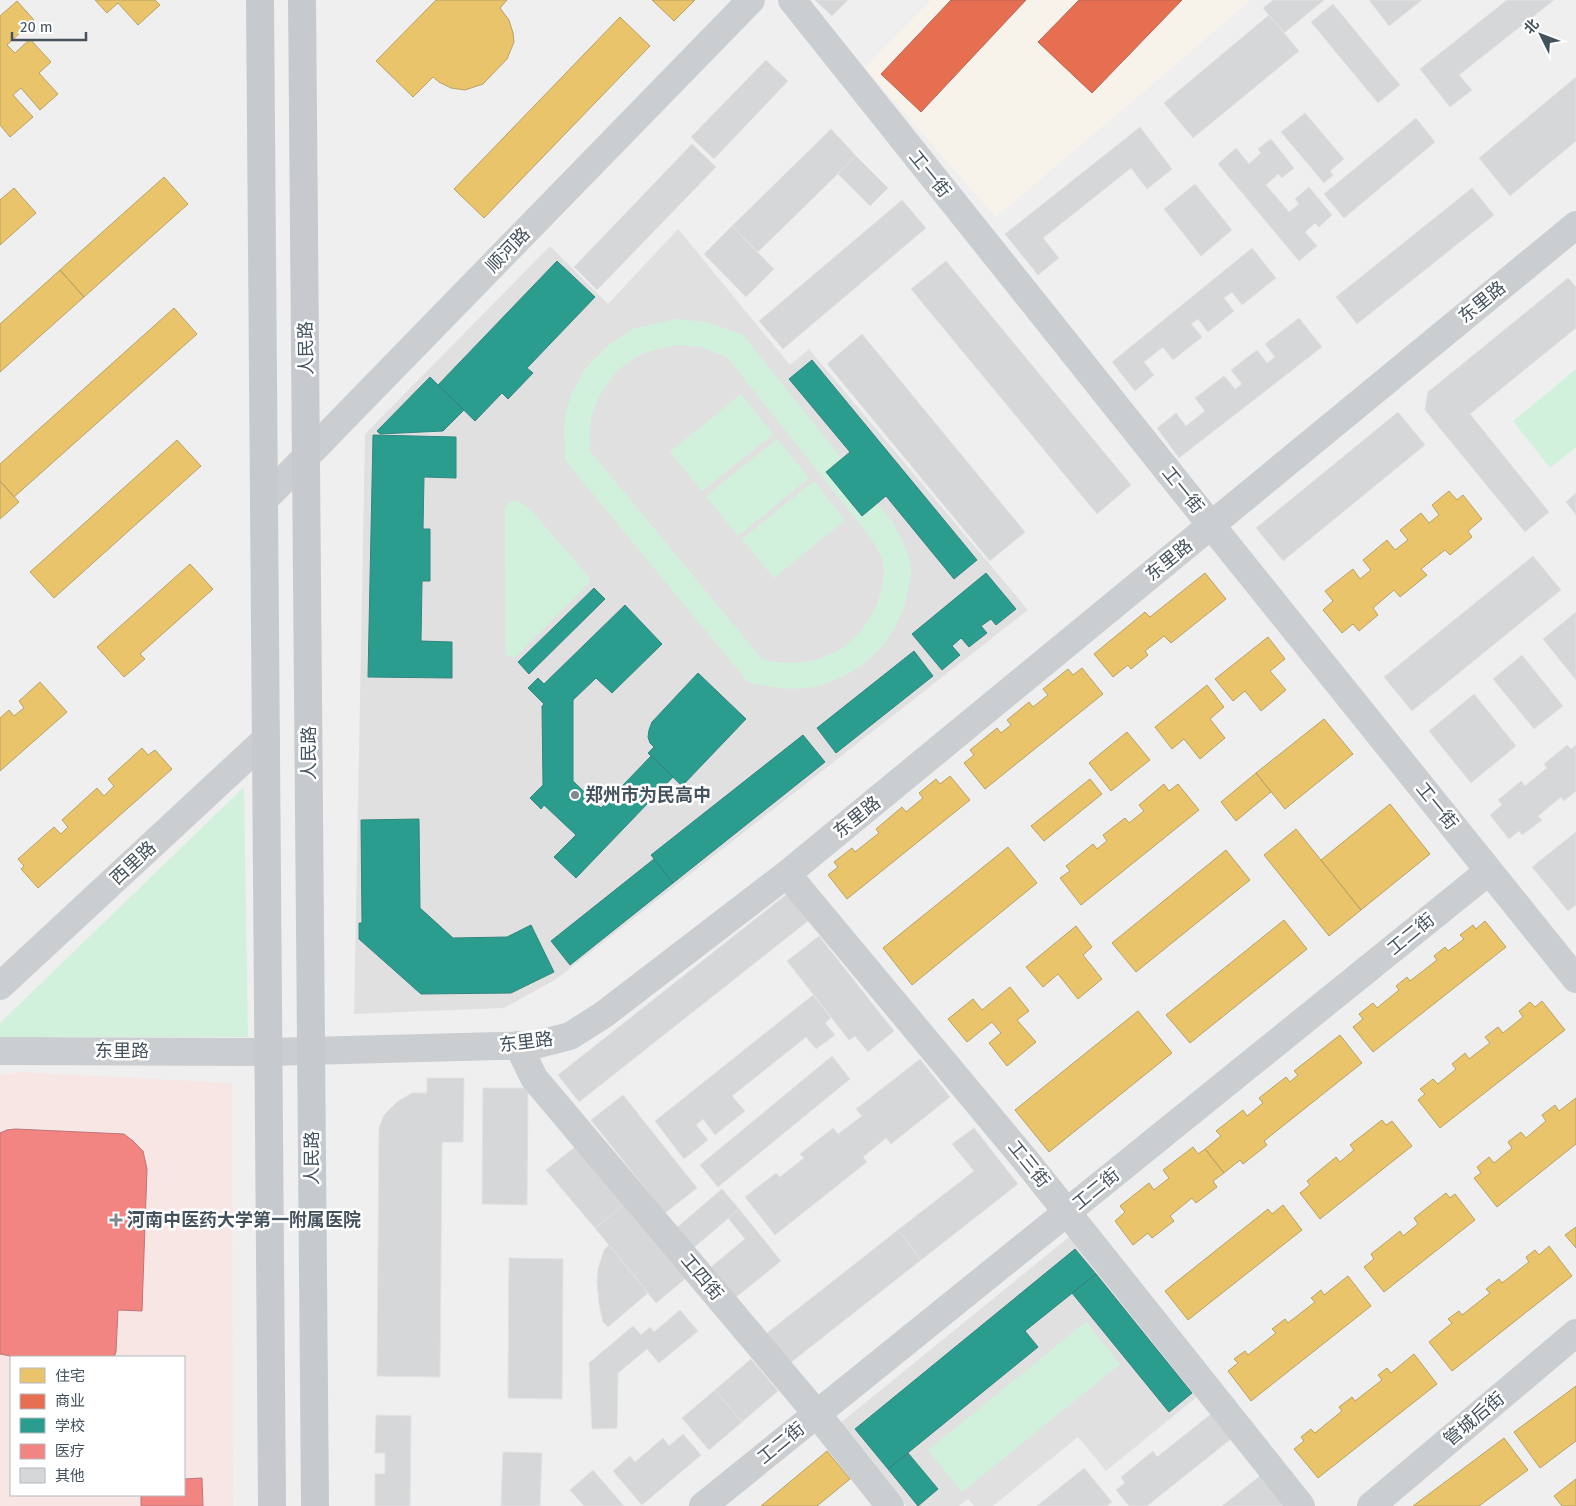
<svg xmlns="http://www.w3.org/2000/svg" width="1576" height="1506" font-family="'Fira Sans','Noto Sans SC',sans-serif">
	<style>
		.commercial { fill: #f8f3ea }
		.education { fill: #e1e0e1 }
		.medical { fill: #f7e6e4; fill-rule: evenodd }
		.green { fill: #d1f1dd; fill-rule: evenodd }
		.homes { fill: #e9c46a; stroke: #b8a266 }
		.shops { fill: #e76f51; stroke: #b66655 }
		.schools { fill: #2a9d8f; stroke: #328680 }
		.health { fill: #f28482; stroke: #be7577 }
		.building { fill: #d6d7d9; stroke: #e1e1e2 }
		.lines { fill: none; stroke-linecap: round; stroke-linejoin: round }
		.minor { stroke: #cbced0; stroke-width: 28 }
		.major { stroke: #c6cace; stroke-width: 28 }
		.poi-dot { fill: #808990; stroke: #fff; stroke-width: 2 }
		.labels { text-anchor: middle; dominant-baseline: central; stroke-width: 5; stroke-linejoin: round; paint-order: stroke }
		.street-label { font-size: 18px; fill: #44525d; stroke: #fff }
		.poi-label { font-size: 18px; font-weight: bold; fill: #44525d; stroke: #fff; text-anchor: start }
	</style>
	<rect width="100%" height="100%" fill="#f0efef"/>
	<!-- commercial -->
	<path class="commercial" d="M 931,0 L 1251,0 L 996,217 L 865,68 Z"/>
	<!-- education -->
	<path class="education" d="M 678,229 L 790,365 L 809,349 L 1028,610 L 555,980 L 504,1008 L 354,1014 L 365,434 L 550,246 L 608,304 Z
		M 1069,1237 L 1198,1396 L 1106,1471 L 1078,1437 L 993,1506 L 974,1506 L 968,1499 L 959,1506 L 906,1506 L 839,1424 Z"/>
	<!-- medical -->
	<path class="medical" d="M 18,1072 L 232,1083 L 233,1506 L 0,1506 L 0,1075 ZM 11,1357 L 184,1357 L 184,1495 L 11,1495 Z"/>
	<!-- green -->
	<path class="green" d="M 675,319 L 707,322 L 743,335 L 893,523 C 901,538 909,552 911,569 C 911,574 910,579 909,584 C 904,626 876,664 837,679 C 831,681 825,685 819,686 C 794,691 772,688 748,682 L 565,460 L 564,422 L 571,395 L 585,369 L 606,347 L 633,329 ZM 679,345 L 701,347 L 727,357 L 871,538 C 877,549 885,560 884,573 C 884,585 880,595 876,606 C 856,652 810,672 762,659 L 590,451 C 590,442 589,432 590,424 C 595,395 617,363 645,353 C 656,349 667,347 679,345 Z
		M 1576,369 L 1576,447 L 1550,468 L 1513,421 Z
		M 741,394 L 773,434 L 702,491 L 670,452 Z
		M 777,439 L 809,478 L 738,536 L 706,496 Z
		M 814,481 L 845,520 L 774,578 L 742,539 Z
		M 517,501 L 528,507 L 590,578 L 589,583 L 514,658 L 506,655 L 505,508 L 510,502 Z
		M 244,787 L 248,1037 L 0,1037 L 0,1023 Z
		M 1086,1322 L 1120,1364 L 962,1492 L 928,1450 Z"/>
	<!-- homes -->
	<path class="homes" d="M 95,0 L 155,0 L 160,5 L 138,25 L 118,3 L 107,13 Z
		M 436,0 L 507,0 L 500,8 L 509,20 L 513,33 L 514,42 L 507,59 L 483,84 L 465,90 L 451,88 L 439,82 L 433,77 L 413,97 L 376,61 Z
		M 652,0 L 695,0 L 674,21 Z
		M 17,1 L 34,20 L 7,45 L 15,53 L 30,39 L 51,62 L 39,73 L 58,94 L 40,110 L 21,88 L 13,95 L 33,117 L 10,137 L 0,125 L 0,16 Z
		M 620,17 L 650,46 L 484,218 L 454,189 Z
		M 164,177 L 188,204 L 84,297 L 60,270 Z
		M 14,188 L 36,213 L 0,245 L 0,200 Z
		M 60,270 L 84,297 L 0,372 L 0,324 Z
		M 174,308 L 197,334 L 14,497 L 0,481 L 0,464 Z
		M 177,440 L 201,466 L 54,598 L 30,572 Z
		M 0,481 L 19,502 L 0,519 Z
		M 1449,491 L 1457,500 L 1463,495 L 1482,519 L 1468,531 L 1472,537 L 1450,555 L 1445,550 L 1421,569 L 1427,575 L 1400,597 L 1394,590 L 1373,608 L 1378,615 L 1359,631 L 1353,624 L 1342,633 L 1323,610 L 1333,601 L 1325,591 L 1353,569 L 1360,579 L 1371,570 L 1363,560 L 1387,540 L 1395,550 L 1408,540 L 1400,530 L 1421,513 L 1429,523 L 1439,515 L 1432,505 Z
		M 190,564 L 213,589 L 140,654 L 145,659 L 124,677 L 97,647 Z
		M 1205,573 L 1226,599 L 1171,643 L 1164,636 L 1145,651 L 1148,655 L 1131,669 L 1128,665 L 1113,677 L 1094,654 L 1145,612 L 1150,617 Z
		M 1268,637 L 1285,659 L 1270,671 L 1286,690 L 1261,711 L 1245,691 L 1233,701 L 1215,679 Z
		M 1082,668 L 1103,694 L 985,789 L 964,763 L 974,755 L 970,750 L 997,728 L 1001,733 L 1011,725 L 1007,720 L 1029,702 L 1033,707 L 1048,695 L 1043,689 L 1068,669 L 1073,675 Z
		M 40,682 L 67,712 L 0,771 L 0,718 L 9,710 L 14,716 L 24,708 L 19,701 Z
		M 1207,685 L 1224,707 L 1210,719 L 1225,738 L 1200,759 L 1184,739 L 1172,749 L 1155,727 Z
		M 1324,719 L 1353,754 L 1285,809 L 1256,773 Z
		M 1127,732 L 1150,760 L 1111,791 L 1089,763 Z
		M 142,748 L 148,755 L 155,750 L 172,769 L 38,888 L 21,869 L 24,866 L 18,859 L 54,827 L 61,834 L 68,827 L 62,820 L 97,788 L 104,796 L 114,786 L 108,779 Z
		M 1256,773 L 1271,792 L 1236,821 L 1221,802 Z
		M 950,776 L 970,800 L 847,899 L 828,875 L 838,867 L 834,862 L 852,848 L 855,852 L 879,833 L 876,829 L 902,807 L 906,812 L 923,798 L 919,793 L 936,779 L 940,784 Z
		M 1090,779 L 1102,794 L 1044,841 L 1031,826 Z
		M 1164,784 L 1169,791 L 1178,784 L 1199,810 L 1081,905 L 1060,878 L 1070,871 L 1066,866 L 1093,844 L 1097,849 L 1107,841 L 1103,835 L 1125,818 L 1129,823 L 1144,811 L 1139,805 Z
		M 1390,804 L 1430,854 L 1361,910 L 1321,860 Z
		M 1296,829 L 1361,910 L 1329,936 L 1264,855 Z
		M 1008,847 L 1037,883 L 912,985 L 883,948 Z
		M 1226,850 L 1250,880 L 1136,972 L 1112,943 Z
		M 1284,920 L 1307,949 L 1190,1043 L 1166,1015 Z
		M 1485,921 L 1506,947 L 1373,1052 L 1353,1027 L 1363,1019 L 1359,1014 L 1373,1003 L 1377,1008 L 1399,990 L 1396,986 L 1407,977 L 1410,981 L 1437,960 L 1434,956 L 1445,947 L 1448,951 L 1464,939 L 1460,935 L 1473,925 L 1476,929 Z
		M 1076,926 L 1092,947 L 1083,955 L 1102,979 L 1078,999 L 1058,974 L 1043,987 L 1026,967 Z
		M 1010,987 L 1029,1011 L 1017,1020 L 1036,1042 L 1007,1066 L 989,1043 L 1001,1033 L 992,1022 L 967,1042 L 948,1019 L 973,999 L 982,1010 Z
		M 1542,1001 L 1565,1030 L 1440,1128 L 1418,1100 L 1425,1094 L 1420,1089 L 1433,1079 L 1438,1084 L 1456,1069 L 1452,1064 L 1465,1053 L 1469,1059 L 1490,1043 L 1485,1037 L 1498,1027 L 1503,1033 L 1523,1017 L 1519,1011 L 1530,1002 L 1535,1007 Z
		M 1138,1011 L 1172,1053 L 1049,1152 L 1015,1110 Z
		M 1340,1035 L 1362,1063 L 1264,1141 L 1267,1145 L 1243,1164 L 1240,1160 L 1224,1173 L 1205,1149 L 1221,1136 L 1216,1131 L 1243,1110 L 1247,1116 L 1263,1103 L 1259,1098 L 1286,1077 L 1290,1082 L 1298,1075 L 1294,1071 Z
		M 1576,1098 L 1576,1144 L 1497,1207 L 1474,1178 L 1481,1173 L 1477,1167 L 1489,1157 L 1494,1163 L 1512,1148 L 1508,1142 L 1521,1132 L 1526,1138 L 1546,1121 L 1542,1115 L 1555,1105 L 1559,1111 Z
		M 1382,1120 L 1386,1125 L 1392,1121 L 1412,1146 L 1320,1219 L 1300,1193 L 1310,1185 L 1307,1181 L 1336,1157 L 1340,1162 L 1354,1150 L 1350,1145 Z
		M 1193,1147 L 1198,1154 L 1205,1149 L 1224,1173 L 1213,1181 L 1217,1187 L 1196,1203 L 1192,1198 L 1170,1216 L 1174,1221 L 1152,1238 L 1148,1233 L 1133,1245 L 1115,1221 L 1125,1212 L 1120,1206 L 1149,1183 L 1154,1190 L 1169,1178 L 1163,1170 Z
		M 1446,1193 L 1450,1198 L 1455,1194 L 1475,1220 L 1384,1292 L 1364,1267 L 1374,1259 L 1371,1254 L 1400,1231 L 1403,1236 L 1418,1224 L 1414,1218 Z
		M 1283,1205 L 1302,1230 L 1188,1320 L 1165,1291 L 1268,1209 L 1272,1214 Z
		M 1576,1227 L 1576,1248 L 1565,1235 Z
		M 1549,1246 L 1572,1276 L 1452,1371 L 1429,1342 L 1452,1323 L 1448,1319 L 1459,1311 L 1462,1315 L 1490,1293 L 1486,1289 L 1499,1279 L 1502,1283 L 1529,1262 L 1526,1257 L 1535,1250 L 1539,1255 Z
		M 1348,1276 L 1371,1306 L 1251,1401 L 1228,1371 L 1238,1363 L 1234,1359 L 1245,1351 L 1248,1355 L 1276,1333 L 1272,1329 L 1285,1319 L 1288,1323 L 1315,1302 L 1311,1298 L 1321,1290 L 1324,1295 Z
		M 1414,1354 L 1437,1384 L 1318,1478 L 1294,1449 L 1304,1441 L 1301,1437 L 1311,1429 L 1315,1433 L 1342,1411 L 1339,1407 L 1352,1397 L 1355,1401 L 1382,1380 L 1378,1375 L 1387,1368 L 1391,1373 Z
		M 1576,1386 L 1576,1441 L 1540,1468 L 1514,1432 Z
		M 1504,1438 L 1528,1470 L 1479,1506 L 1413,1506 Z
		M 827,1451 L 850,1479 L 817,1506 L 761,1506 Z
		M 1576,1479 L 1576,1506 L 1562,1506 L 1554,1496 Z"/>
	<!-- shops -->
	<path class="shops" d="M 951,0 L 1026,0 L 921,112 L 881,74 Z
		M 1079,0 L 1182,0 L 1092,93 L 1038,42 Z"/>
	<!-- schools -->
	<path class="schools" d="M 557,261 L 595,297 L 527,368 L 533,373 L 508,399 L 502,393 L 475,421 L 438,385 Z
		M 812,360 L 977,560 L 954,579 L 886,496 L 862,516 L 826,472 L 850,452 L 789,379 Z
		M 430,377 L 464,410 L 443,431 L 380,434 L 377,431 Z
		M 373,435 L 456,437 L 456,478 L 424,477 L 423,529 L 430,529 L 430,581 L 422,581 L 421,641 L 452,642 L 452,678 L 368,677 Z
		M 986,573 L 1016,609 L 996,625 L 991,619 L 981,626 L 987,633 L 969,647 L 961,638 L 952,646 L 960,655 L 942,670 L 912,634 Z
		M 594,588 L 605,599 L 529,674 L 518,662 Z
		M 625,605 L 662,644 L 612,693 L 596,678 L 573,700 L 573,781 L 601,808 L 651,756 L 673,777 L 576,878 L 554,857 L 576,835 L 544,805 L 541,809 L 530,798 L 543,785 L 542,706 L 544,704 L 528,688 L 538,678 L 544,684 Z
		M 914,651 L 933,676 L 836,753 L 817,728 Z
		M 698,673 L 746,719 L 682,786 L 648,753 L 654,747 L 650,743 L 648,737 L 649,730 L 652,722 Z
		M 803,735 L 825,762 L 673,883 L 651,855 Z
		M 419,819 L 420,908 L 453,938 L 507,937 L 531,925 L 554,972 L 511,993 L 421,994 L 359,939 L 359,923 L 362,923 L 361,820 Z
		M 654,859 L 673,883 L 570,965 L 551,941 Z
		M 1075,1249 L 1096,1274 L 1025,1331 L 1038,1347 L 888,1469 L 855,1429 Z
		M 1096,1274 L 1192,1393 L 1169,1412 L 1072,1293 Z
		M 908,1453 L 938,1489 L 918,1506 L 888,1469 Z"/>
	<!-- health -->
	<path class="health" d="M 15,1129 L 124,1134 L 133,1141 L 143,1151 L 147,1169 L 142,1311 L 118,1310 L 116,1352 L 114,1357 L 16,1357 L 0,1354 L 0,1133 L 7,1130 Z
		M 202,1478 L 203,1506 L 141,1506 L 141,1495 L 184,1495 L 184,1479 Z"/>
	<!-- building -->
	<path class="building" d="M 815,0 L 848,0 L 832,16 Z
		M 1273,0 L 1324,0 L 1284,33 L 1263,8 Z
		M 1369,0 L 1422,0 L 1389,26 Z
		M 1507,0 L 1554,0 L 1459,75 L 1472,90 L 1450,107 L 1420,69 Z
		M 1333,4 L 1400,85 L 1378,103 L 1311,22 Z
		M 1269,15 L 1299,51 L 1193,138 L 1164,103 Z
		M 766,60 L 788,81 L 714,159 L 691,137 Z
		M 1576,77 L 1576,141 L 1510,196 L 1479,158 Z
		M 1305,113 L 1344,159 L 1330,171 L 1333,175 L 1324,183 L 1281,132 Z
		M 1416,118 L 1435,142 L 1344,218 L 1324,194 Z
		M 1140,127 L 1172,169 L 1147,189 L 1131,168 L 1043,238 L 1059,258 L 1038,275 L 1005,234 Z
		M 831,129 L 856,156 L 758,252 L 732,226 Z
		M 1271,139 L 1294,168 L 1282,178 L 1278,174 L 1266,185 L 1289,212 L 1299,204 L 1295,199 L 1309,187 L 1332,215 L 1319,227 L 1315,223 L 1305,232 L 1317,246 L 1299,261 L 1218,164 L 1236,148 L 1249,164 L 1261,153 L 1258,149 Z
		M 692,144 L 716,167 L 597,290 L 574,267 Z
		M 856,156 L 888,188 L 870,206 L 838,174 Z
		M 1195,184 L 1232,230 L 1201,256 L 1164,209 Z
		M 1472,188 L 1494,215 L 1357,324 L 1336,297 Z
		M 902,200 L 926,228 L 783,349 L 759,321 Z
		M 732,226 L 774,269 L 746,297 L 704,254 Z
		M 1252,248 L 1276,278 L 1242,305 L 1232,292 L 1224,298 L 1234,311 L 1208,332 L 1198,319 L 1191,324 L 1202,337 L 1173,360 L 1163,347 L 1144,362 L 1154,375 L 1135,391 L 1112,362 Z
		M 946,261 L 1131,485 L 1097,514 L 911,289 Z
		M 1568,278 L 1576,287 L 1576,328 L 1470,414 L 1549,512 L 1525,532 L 1425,410 L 1428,392 Z
		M 1299,318 L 1322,347 L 1179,458 L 1157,428 L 1176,413 L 1186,426 L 1205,411 L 1195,398 L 1224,376 L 1235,389 L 1242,384 L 1231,370 L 1257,350 L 1267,363 L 1275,357 L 1265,344 Z
		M 862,334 L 1025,532 L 990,561 L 827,364 Z
		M 1398,412 L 1425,445 L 1283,561 L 1256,528 Z
		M 1576,493 L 1576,515 L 1566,502 Z
		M 1533,556 L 1561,590 L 1412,711 L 1384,677 Z
		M 1576,612 L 1576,680 L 1543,639 Z
		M 1522,655 L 1563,706 L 1534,729 L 1493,679 Z
		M 1474,694 L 1516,746 L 1471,783 L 1429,731 Z
		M 1567,745 L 1571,749 L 1576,745 L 1576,791 L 1564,801 L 1561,797 L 1538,816 L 1542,820 L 1522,835 L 1519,831 L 1509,839 L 1490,815 L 1502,805 L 1498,800 L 1521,781 L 1525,786 L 1547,768 L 1544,764 Z
		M 1576,832 L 1576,905 L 1568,911 L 1532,867 Z
		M 787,894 L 808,921 L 579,1102 L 558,1075 Z
		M 819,936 L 894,1031 L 868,1052 L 855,1036 L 849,1040 L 787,961 Z
		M 813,995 L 831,1018 L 825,1023 L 835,1035 L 816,1049 L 806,1037 L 732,1096 L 745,1111 L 715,1135 L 703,1119 L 696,1125 L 708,1140 L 684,1159 L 655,1121 Z
		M 832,1056 L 850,1079 L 718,1187 L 700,1165 Z
		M 920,1059 L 950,1097 L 891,1144 L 886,1138 L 863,1157 L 867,1162 L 775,1235 L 745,1197 L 776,1173 L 780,1177 L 804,1158 L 800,1154 L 833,1128 L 838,1134 L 862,1116 L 856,1109 Z
		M 427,1078 L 464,1078 L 463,1142 L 442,1142 L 440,1377 L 377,1376 L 379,1128 L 384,1115 L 397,1102 L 412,1093 L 427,1093 Z
		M 483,1088 L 528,1088 L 527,1205 L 482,1204 Z
		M 623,1095 L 697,1188 L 665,1213 L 591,1120 Z
		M 974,1128 L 1018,1184 L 921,1260 L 898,1230 L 974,1171 L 952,1144 Z
		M 576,1146 L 623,1205 L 595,1228 L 546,1170 Z
		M 722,1189 L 739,1209 L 691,1250 L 674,1230 Z
		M 623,1205 L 685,1279 L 656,1303 L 595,1228 Z
		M 739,1209 L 781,1261 L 735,1298 L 711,1267 L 745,1239 L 728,1218 Z
		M 898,1230 L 921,1260 L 790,1363 L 767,1333 Z
		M 609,1245 L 648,1293 L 608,1327 L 603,1322 L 599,1304 L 597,1281 L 598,1269 L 604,1250 Z
		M 509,1258 L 563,1259 L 562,1399 L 508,1398 Z
		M 680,1310 L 698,1331 L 659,1363 L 647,1349 L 618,1373 L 617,1428 L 592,1429 L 589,1363 L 633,1326 L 641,1335 L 650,1327 L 654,1332 Z
		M 751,1359 L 778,1391 L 742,1422 L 715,1390 Z
		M 715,1390 L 742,1422 L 709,1450 L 682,1418 Z
		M 1211,1414 L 1231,1439 L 1147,1506 L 1129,1506 L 1116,1490 L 1125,1483 L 1121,1477 L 1153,1451 L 1157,1457 Z
		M 376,1415 L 411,1416 L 410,1506 L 375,1506 L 375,1474 L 385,1474 L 385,1453 L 375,1453 Z
		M 683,1434 L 701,1455 L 642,1505 L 613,1471 L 630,1456 L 635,1462 L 663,1438 L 669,1446 Z
		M 503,1452 L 542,1453 L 540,1506 L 501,1506 Z
		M 1084,1468 L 1112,1502 L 1107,1506 L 1037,1506 Z
		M 593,1470 L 624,1506 L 584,1506 L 570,1490 Z
		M 1260,1476 L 1284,1506 L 1222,1506 Z"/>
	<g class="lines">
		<!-- minor -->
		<path class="minor" d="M 792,0 L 1211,525 L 1576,979
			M 264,500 L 751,0
			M 787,874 L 1027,1162 L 1301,1506
			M 0,986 L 266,739
			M 518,1045 L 534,1078 L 817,1414 L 890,1506
			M 0,1051 L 268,1052 L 535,1045 L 570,1036 L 603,1015 L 787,874 L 1576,225
			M 703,1506 L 1489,871
			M 1371,1506 L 1576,1333"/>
		<!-- major -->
		<path class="major" d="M 260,0 L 272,1506
			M 302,0 L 315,1506"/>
	</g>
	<!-- markers -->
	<g class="poi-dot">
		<circle cx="575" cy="795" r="5"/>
		<path d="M113.5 1212.5h5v5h5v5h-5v5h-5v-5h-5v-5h5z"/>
	</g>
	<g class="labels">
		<!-- street labels -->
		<g class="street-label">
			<text transform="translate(930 174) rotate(51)">工一街</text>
			<text transform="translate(508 250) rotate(-46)">顺河路</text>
			<text transform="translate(1482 302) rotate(-39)">东里路</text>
			<text transform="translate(306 348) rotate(-91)">人民路</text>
			<text transform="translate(1183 490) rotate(51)">工一街</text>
			<text transform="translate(1169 560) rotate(-39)">东里路</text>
			<text transform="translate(309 753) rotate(-90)">人民路</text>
			<text transform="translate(1437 806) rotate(51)">工一街</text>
			<text transform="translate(857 817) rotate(-39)">东里路</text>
			<text transform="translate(133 863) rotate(-43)">西里路</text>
			<text transform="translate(1411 934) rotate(-39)">工二街</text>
			<text transform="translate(526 1042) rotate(-7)">东里路</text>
			<text x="122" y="1051">东里路</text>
			<text transform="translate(312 1158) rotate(-90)">人民路</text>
			<text transform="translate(1029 1164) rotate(51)">工三街</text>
			<text transform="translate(1096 1189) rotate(-39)">工二街</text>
			<text transform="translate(702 1277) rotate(50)">工四街</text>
			<text transform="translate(1474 1419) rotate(-40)">管城后街</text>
			<text transform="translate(781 1443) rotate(-39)">工二街</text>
		</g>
		<!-- poi labels -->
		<g class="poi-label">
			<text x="585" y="795">郑州市为民高中</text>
			<text x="127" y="1220">河南中医药大学第一附属医院</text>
		</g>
	</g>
	<!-- legend -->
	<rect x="10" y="1356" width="175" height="140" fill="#ffffff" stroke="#b4babe"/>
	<rect x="20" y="1368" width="25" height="15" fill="#e9c46a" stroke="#b4babe"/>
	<text x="55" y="1381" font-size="15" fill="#44525d">住宅</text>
	<rect x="20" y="1394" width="25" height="15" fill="#e76f51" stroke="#b4babe"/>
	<text x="55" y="1406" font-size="15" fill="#44525d">商业</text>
	<rect x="20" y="1418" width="25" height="15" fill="#2a9d8f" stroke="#b4babe"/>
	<text x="55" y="1431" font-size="15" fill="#44525d">学校</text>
	<rect x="20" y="1444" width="25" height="15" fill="#f28482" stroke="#b4babe"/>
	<text x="55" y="1456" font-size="15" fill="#44525d">医疗</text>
	<rect x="20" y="1468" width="25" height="15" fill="#d6d7d9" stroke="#b4babe"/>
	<text x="55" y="1481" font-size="15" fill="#44525d">其他</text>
	<!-- north arrow -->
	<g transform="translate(1541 35) rotate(312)" stroke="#ffffff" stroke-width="4" paint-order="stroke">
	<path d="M0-4L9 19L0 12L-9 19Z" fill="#44525d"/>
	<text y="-8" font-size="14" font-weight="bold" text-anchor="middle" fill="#44525d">北</text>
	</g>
	<!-- scale -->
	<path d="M12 32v8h74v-8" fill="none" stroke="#44525d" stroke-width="2.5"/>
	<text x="20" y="32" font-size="15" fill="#44525d" stroke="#ffffff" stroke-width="4" paint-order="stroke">20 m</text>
</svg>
